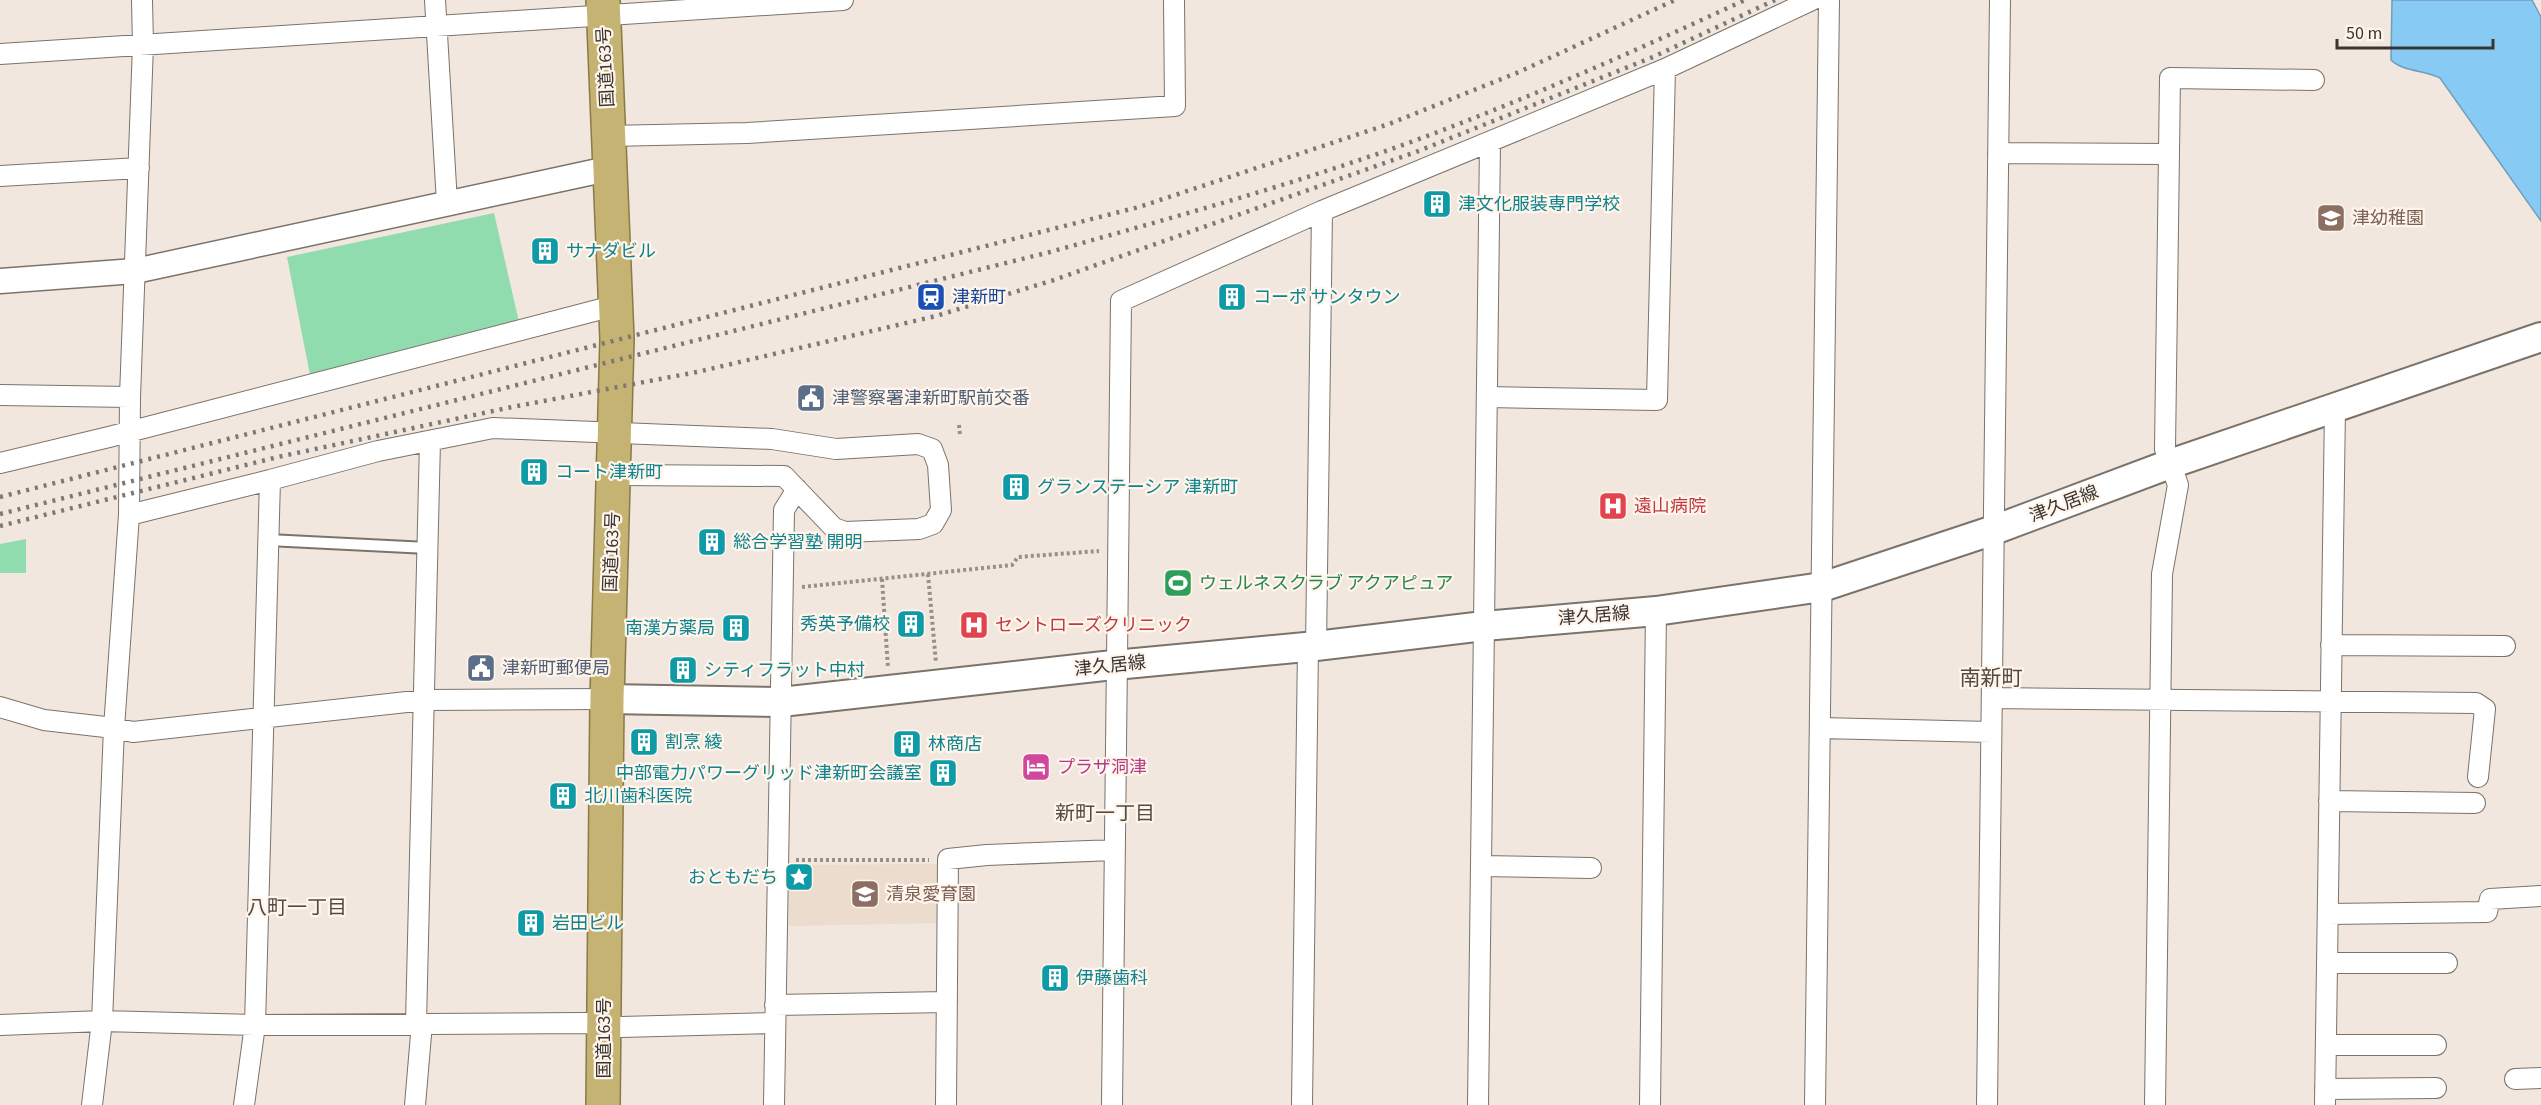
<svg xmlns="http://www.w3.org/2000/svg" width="2541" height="1105" font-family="'Source Sans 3','Noto Sans JP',sans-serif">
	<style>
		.built { fill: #ebdccd }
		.green { fill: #90dcae }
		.water { fill: #87caf4; stroke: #709dba; stroke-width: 1.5 }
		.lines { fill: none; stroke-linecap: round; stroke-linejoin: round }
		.service-casing { stroke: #7b736a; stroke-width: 14 }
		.minor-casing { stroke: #7b736a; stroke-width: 22 }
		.tertiary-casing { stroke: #7b736a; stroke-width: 27 }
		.secondary-casing { stroke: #7b736a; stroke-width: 32 }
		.trunk-casing { stroke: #8a7b46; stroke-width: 36 }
		.path { stroke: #97908a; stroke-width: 4; stroke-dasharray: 3 3; stroke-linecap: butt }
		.service { stroke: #fff; stroke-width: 10 }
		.minor { stroke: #fff; stroke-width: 20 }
		.tertiary { stroke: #fff; stroke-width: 24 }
		.secondary { stroke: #fff; stroke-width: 28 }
		.trunk { stroke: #c4b373; stroke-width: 33 }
		.rail { stroke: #7e7873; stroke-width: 4.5; stroke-dasharray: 3 6; stroke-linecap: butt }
		.labels { text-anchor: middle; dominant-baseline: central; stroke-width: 4.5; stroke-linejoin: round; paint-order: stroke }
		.street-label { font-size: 18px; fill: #393532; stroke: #fff5eb }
		.culture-label { font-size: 18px; fill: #0d838f; stroke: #fff5eb; text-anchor: start }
		.education-label { font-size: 18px; fill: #785e54; stroke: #fff5eb; text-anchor: start }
		.transit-label { font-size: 18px; fill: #164399; stroke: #fff5eb; text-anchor: start }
		.service-label { font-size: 18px; fill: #4e5e75; stroke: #fff5eb; text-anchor: start }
		.health-label { font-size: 18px; fill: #be3a42; stroke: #fff5eb; text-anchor: start }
		.leisure-label { font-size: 18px; fill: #27864d; stroke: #fff5eb; text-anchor: start }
		.hotel-label { font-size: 18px; fill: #b23c85; stroke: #fff5eb; text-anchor: start }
		.neighbourhood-label { font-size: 20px; fill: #534b43; stroke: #fff5eb }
		.quarter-label { font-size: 21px; fill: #534b43; stroke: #fff5eb }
	</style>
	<rect width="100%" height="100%" fill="#f1e7de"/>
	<!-- built -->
	<path class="built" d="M 941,864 L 942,923 L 789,926 L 788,865 Z"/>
	<!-- green -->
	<path class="green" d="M 494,213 L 519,322 L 310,375 L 287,257 Z
		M 26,539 L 26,573 L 0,573 L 0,544 Z"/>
	<!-- water -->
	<path class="water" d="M 2392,0 L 2532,0 L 2541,17 L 2541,221 L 2440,78 C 2425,70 2403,72 2391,60 Z"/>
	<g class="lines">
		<!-- service casing -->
		<g class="service-casing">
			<path id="service" d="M 268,540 L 428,548"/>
		</g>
		<!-- minor casing -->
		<g class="minor-casing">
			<path id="minor" d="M 435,0 L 447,203
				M 0,54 L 843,0
				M 609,136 L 747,133 L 1175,106 L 1174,0
				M 1998,153 L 2169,154
				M 0,176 L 139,168
				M 0,395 L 130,397
				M 1487,397 L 1657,400 L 1665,69
				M 0,463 L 109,437 L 617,305
				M 129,515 L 270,480
				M 2331,645 L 2505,646
				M 1316,646 L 1322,211
				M 1992,698 L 2476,703 L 2485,709 L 2478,777
				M 0,707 L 44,720 L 114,728 L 133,732 L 425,700 L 607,699
				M 1820,728 L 1991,732
				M 2329,801 L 2475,803
				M 1481,866 L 1591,868
				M 2328,914 L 2487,912 L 2490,899 L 2541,896
				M 2327,963 L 2447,963
				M 775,1005 L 947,1002
				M 416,1023 L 430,441
				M 0,1025 L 102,1021 L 255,1025 L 585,1023 L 621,1027 L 775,1023
				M 2326,1045 L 2436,1045
				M 2515,1079 L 2541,1078
				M 2325,1089 L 2436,1088
				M 92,1105 L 102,1021 L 114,728 L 129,515 L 130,397 L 143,45 L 142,0
				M 244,1105 L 255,1025 L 270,480 L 378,451 L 493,428 L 772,439 L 836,449 L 918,444 L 932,449 L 938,465 L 941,510 L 933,524 L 919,529 L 845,532 L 834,528 L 784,476 L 614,475
				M 415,1105 L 422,1023
				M 774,1105 L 784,510 L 797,489
				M 946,1105 L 948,859 L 987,855 L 1115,850
				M 1112,1105 L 1121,301 L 1322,211 L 1665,69 L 1812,0
				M 1302,1105 L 1308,647
				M 1478,1105 L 1490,142
				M 1650,1105 L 1656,611
				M 1815,1105 L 1829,0
				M 1987,1105 L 2000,0
				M 2155,1105 L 2162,574 L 2178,485 L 2165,449 L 2170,78 L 2314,80
				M 2325,1105 L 2335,407"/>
		</g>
		<!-- tertiary casing -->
		<g class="tertiary-casing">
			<path id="tertiary" d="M 0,281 L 135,271 L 612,168"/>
		</g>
		<!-- secondary casing -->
		<g class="secondary-casing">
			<path id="secondary" d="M 607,699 L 781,702 L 1104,666 L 1316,646 L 1484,626 L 1656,611 L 1822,587 L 1994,530 L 2170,464 L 2541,337"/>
		</g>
		<!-- trunk casing -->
		<g class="trunk-casing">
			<path id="trunk" d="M 603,0 L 617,339 L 607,699 L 603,1105"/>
		</g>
		<!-- path -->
		<path class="path" d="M 959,425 L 960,435
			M 928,574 L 936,663
			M 882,579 L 888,668
			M 802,587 L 1012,565 L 1018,557 L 1099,551
			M 796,860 L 929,860"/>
		<!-- service -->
		<use href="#service" class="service"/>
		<!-- minor -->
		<use href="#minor" class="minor"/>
		<!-- tertiary -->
		<use href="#tertiary" class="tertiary"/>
		<!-- secondary -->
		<use href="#secondary" class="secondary"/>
		<!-- trunk -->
		<use href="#trunk" class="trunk"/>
		<!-- rail -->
		<path class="rail" d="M 0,497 L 1139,207 L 1389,124 L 1519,72 L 1675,0
			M 0,514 L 1050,252 C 1171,218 1292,185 1411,142 C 1525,100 1635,51 1745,0
			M 0,526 L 278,457 L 507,408 L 697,372 L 936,316 L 1054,280 L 1416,152 L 1653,57 L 1775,0"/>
	</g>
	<!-- icons -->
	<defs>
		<g id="building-square" transform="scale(1.5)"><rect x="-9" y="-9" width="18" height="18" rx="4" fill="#0f9aa8" stroke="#fff5eb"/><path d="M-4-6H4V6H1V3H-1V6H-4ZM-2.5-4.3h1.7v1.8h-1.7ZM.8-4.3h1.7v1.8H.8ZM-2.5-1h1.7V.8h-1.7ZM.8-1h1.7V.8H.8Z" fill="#fff"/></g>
		<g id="school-square" transform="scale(1.5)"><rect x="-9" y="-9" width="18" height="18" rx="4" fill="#8d6e63" stroke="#fff5eb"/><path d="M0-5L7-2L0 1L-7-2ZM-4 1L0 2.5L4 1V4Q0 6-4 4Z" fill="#fff"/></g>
		<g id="station-square" transform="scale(1.5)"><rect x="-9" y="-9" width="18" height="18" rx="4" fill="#1a4fb4" stroke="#fff5eb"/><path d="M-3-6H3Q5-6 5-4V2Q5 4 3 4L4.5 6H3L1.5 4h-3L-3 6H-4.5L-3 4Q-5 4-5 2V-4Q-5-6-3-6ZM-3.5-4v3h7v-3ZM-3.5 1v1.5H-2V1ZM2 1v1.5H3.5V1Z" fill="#fff"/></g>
		<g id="civic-square" transform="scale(1.5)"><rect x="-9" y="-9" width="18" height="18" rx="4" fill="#5c6f8a" stroke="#fff5eb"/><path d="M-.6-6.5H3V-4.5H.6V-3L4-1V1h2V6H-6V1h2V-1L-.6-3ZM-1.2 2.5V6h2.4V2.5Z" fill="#fff"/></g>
		<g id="hospital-square" transform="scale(1.5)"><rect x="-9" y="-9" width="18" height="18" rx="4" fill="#e0444e" stroke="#fff5eb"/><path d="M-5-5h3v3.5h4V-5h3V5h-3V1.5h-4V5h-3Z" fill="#fff"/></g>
		<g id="stadium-square" transform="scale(1.5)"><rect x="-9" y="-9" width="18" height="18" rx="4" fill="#2e9e5b" stroke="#fff5eb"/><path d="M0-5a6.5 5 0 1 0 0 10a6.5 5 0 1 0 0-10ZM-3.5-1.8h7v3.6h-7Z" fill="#fff"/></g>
		<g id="hotel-square" transform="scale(1.5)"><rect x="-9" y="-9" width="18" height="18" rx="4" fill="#d1479c" stroke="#fff5eb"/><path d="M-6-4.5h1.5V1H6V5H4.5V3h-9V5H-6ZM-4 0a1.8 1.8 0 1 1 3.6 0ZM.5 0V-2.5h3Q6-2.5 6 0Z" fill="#fff"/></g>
		<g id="sight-square" transform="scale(1.5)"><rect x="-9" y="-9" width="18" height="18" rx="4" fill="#0f9aa8" stroke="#fff5eb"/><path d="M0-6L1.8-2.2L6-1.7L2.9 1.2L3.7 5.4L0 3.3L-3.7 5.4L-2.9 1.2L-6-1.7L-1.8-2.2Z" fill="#fff"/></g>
	</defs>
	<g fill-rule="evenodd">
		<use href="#building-square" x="1437" y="204"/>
		<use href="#school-square" x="2331" y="218"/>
		<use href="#building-square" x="545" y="251"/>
		<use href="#station-square" x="931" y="297"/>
		<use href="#building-square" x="1232" y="297"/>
		<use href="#civic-square" x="811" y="398"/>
		<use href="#building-square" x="534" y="472"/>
		<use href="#building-square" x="1016" y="487"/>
		<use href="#hospital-square" x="1613" y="506"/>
		<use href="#building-square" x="712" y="542"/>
		<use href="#stadium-square" x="1178" y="583"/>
		<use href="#building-square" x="911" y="624"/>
		<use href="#hospital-square" x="974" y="625"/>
		<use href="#building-square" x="736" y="628"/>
		<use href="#civic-square" x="481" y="668"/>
		<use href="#building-square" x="683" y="670"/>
		<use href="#building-square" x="644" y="742"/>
		<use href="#building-square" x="907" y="744"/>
		<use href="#hotel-square" x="1036" y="767"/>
		<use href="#building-square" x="943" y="773"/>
		<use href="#building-square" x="563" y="796"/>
		<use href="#sight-square" x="799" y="877"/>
		<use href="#school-square" x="865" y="894"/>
		<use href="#building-square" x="531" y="923"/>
		<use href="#building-square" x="1055" y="978"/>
	</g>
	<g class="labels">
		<!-- street labels -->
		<g class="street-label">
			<text transform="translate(606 67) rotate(-93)">国道163号</text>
			<text transform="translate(2064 504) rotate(-21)">津久居線</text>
			<text transform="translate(612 552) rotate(-88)">国道163号</text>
			<text transform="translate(1594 616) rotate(-5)">津久居線</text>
			<text transform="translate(1110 666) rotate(-6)">津久居線</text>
			<text transform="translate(604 1038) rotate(-90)">国道163号</text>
		</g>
		<!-- culture labels -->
		<g class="culture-label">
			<text x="1458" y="204">津文化服装専門学校</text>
			<text x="566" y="251">サナダビル</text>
			<text x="1253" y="297">コーポ サンタウン</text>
			<text x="555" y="472">コート津新町</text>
			<text x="1037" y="487">グランステーシア 津新町</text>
			<text x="733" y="542">総合学習塾 開明</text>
			<text x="890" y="624" text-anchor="end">秀英予備校</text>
			<text x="715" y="628" text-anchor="end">南漢方薬局</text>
			<text x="704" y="670">シティフラット中村</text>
			<text x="665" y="742">割烹 綾</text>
			<text x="928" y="744">林商店</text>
			<text x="922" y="773" text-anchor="end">中部電力パワーグリッド津新町会議室</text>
			<text x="584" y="796">北川歯科医院</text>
			<text x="778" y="877" text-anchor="end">おともだち</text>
			<text x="552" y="923">岩田ビル</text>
			<text x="1076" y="978">伊藤歯科</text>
		</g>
		<!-- education labels -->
		<g class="education-label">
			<text x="2352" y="218">津幼稚園</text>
			<text x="886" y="894">清泉愛育園</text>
		</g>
		<!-- transit labels -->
		<g class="transit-label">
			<text x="952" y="297">津新町</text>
		</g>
		<!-- service labels -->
		<g class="service-label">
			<text x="832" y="398">津警察署津新町駅前交番</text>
			<text x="502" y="668">津新町郵便局</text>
		</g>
		<!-- health labels -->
		<g class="health-label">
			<text x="1634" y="506">遠山病院</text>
			<text x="995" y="625">セントローズクリニック</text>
		</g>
		<!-- leisure labels -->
		<g class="leisure-label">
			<text x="1199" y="583">ウェルネスクラブ アクアピュア</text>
		</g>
		<!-- hotel labels -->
		<g class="hotel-label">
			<text x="1057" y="767">プラザ洞津</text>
		</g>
		<!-- neighbourhood labels -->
		<g class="neighbourhood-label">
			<text x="1105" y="814">新町一丁目</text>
			<text x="297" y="908">八町一丁目</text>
		</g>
		<!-- quarter labels -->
		<g class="quarter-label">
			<text x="1991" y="678">南新町</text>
		</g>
	</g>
	<!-- scale -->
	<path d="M2337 39v9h156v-9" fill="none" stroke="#393532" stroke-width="3"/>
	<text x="2346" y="39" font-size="18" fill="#393532" stroke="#fff5eb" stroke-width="4.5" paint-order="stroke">50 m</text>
</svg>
